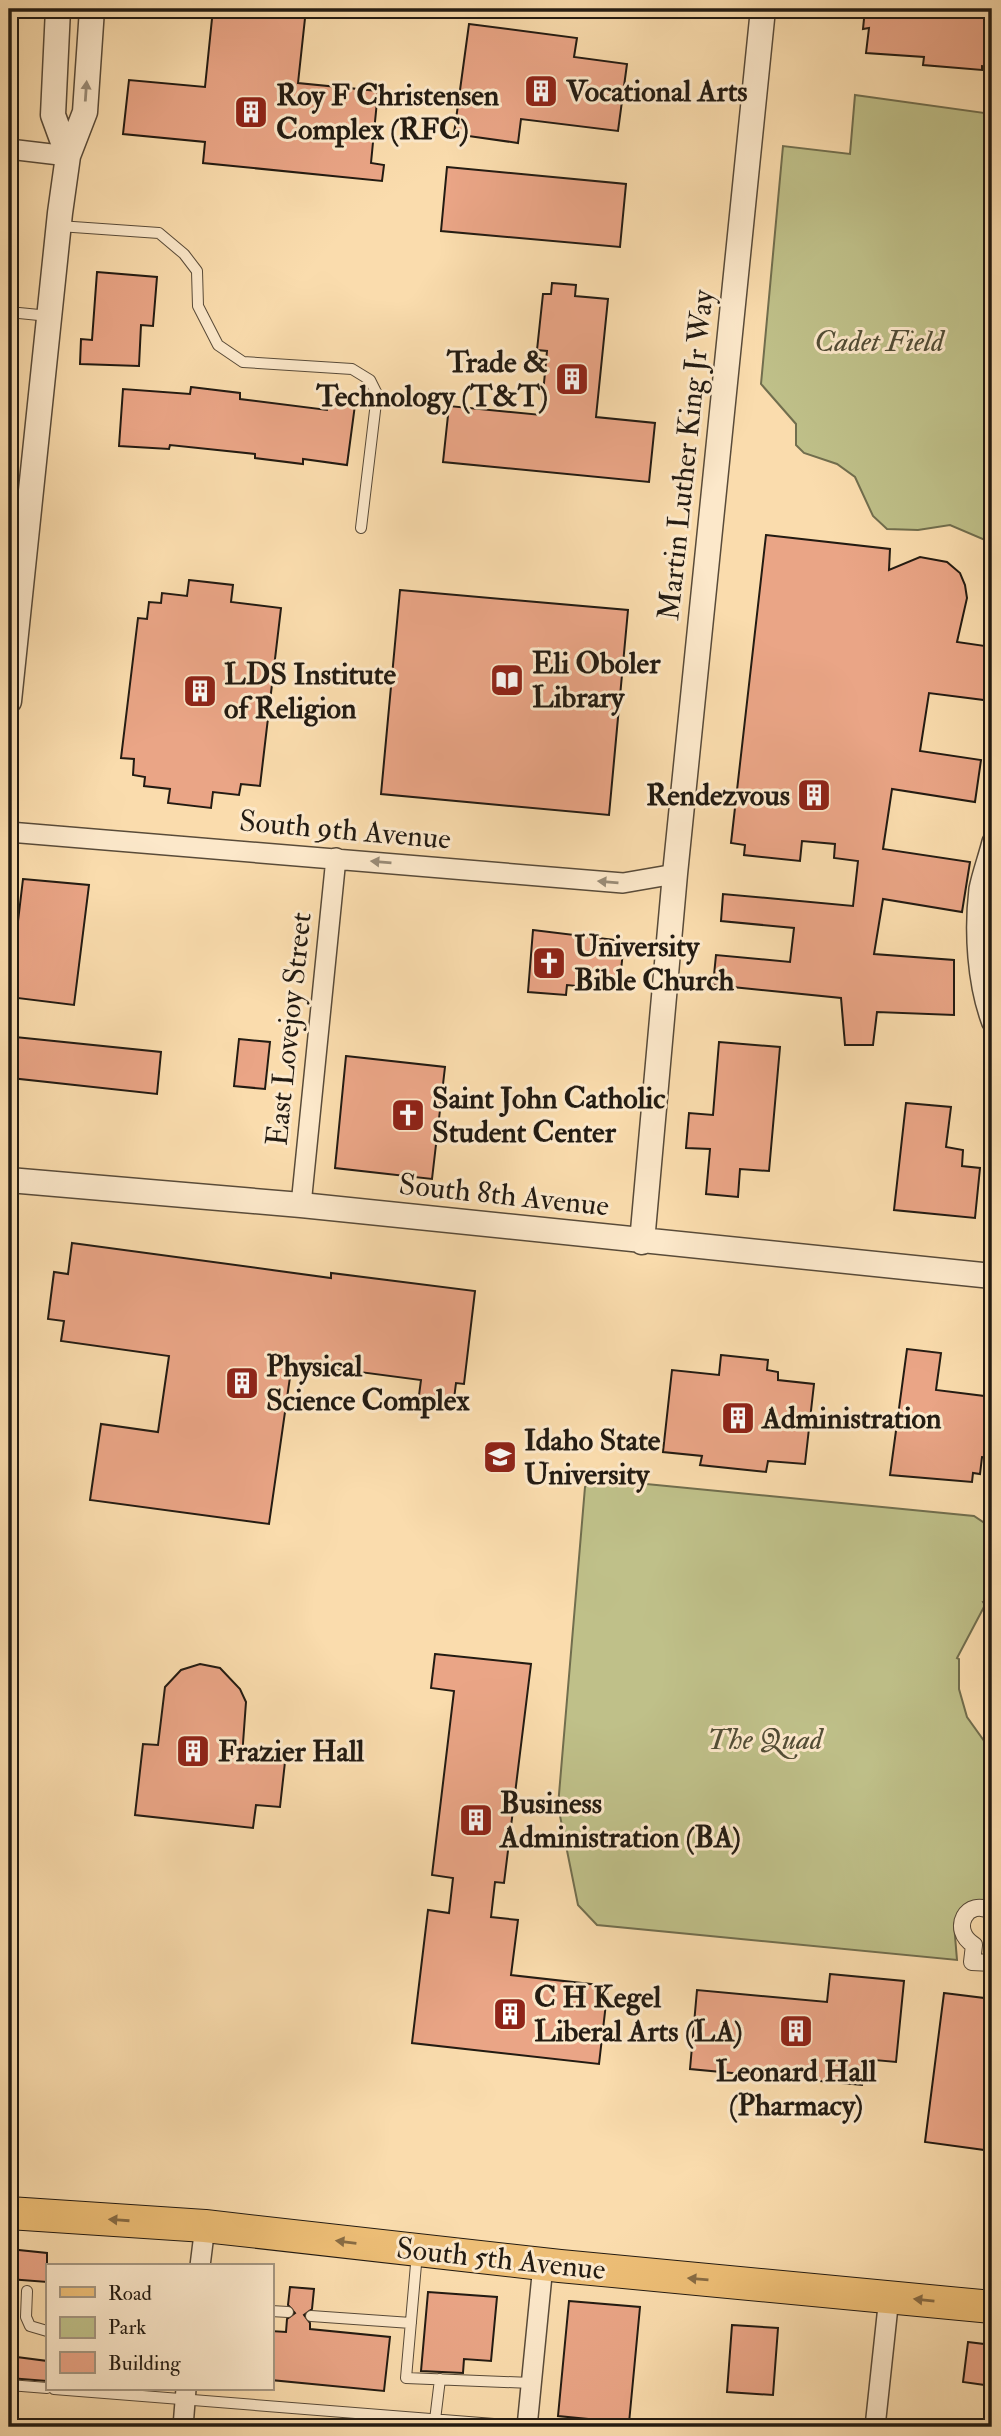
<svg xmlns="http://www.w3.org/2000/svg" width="1001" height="2436" font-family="'IM FELL Double Pica',serif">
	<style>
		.green { fill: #bfc089; stroke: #716e4e; stroke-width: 2 }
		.building { fill: #eaa586; stroke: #231b12; stroke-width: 2 }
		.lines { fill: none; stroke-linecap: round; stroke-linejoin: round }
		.service-casing { stroke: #594b39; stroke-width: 12 }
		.pedestrian-casing { stroke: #594b39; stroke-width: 18 }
		.minor-casing { stroke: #594b39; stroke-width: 22 }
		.tertiary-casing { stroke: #594b39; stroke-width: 27 }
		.primary-casing { stroke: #231b12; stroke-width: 34 }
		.service { stroke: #fce8ca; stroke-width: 10 }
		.pedestrian { stroke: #fce8ca; stroke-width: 16 }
		.minor { stroke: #fce8ca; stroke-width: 19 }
		.tertiary { stroke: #fce8ca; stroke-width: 24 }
		.primary { stroke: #edbe76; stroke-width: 32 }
		.oneway { fill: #9a8c77 }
		.oneway2 { fill: #886c44 }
		.labels { text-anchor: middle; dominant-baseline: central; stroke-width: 6; stroke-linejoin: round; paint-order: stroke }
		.poi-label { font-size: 30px; font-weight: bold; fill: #231b12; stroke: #fce8ca; text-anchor: start }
		.park-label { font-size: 30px; font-style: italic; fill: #524d36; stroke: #fce8ca }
		.street-label { font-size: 30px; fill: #231b12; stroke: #fce8ca }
	</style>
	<rect width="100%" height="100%" fill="#fadcad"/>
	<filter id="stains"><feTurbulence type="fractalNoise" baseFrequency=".00286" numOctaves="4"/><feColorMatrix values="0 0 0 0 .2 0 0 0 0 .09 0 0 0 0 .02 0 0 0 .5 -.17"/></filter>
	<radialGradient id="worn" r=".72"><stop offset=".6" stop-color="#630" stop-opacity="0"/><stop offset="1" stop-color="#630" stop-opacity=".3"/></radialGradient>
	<!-- green -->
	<path class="green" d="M 855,95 L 992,114 L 992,543 L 950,525 L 918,530 L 887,529 L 873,516 L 855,477 L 837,464 L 804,453 L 796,445 L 796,424 L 761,384 L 783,146 L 850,154 Z
		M 595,1479 L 974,1516 L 992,1528 L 992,1598 L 983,1602 L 985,1605 L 957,1658 L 959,1659 L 959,1689 L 967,1717 L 992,1752 L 992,1904 L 980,1901 L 959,1911 L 954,1924 L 957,1960 L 597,1925 L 578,1905 L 558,1806 L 585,1487 Z"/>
	<!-- building -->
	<path class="building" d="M 213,9 L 306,9 L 298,83 L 378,91 L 371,163 L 384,165 L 382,181 L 203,163 L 205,142 L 123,134 L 129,80 L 205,87 Z
		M 865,9 L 992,9 L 992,67 L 982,66 L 982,70 L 923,65 L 924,57 L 866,53 L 869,28 L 863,29 Z
		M 469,24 L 577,38 L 574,57 L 627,64 L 618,131 L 521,119 L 518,143 L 454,134 Z
		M 447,167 L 626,184 L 620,247 L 441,231 Z
		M 97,272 L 157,277 L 153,326 L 141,325 L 139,366 L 80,364 L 81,339 L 92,340 Z
		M 552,283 L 576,285 L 575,296 L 608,299 L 596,417 L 655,423 L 649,482 L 443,462 L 449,406 L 541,415 L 547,351 L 537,350 L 543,294 L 551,294 Z
		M 191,387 L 240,393 L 240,399 L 327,410 L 328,402 L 355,405 L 347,465 L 303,459 L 303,464 L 255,458 L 255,454 L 170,445 L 169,449 L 119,446 L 123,389 L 190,394 Z
		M 766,535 L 890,549 L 889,570 L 920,557 L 947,562 L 960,573 L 965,585 L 967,598 L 957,642 L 992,647 L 992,701 L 929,693 L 920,751 L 981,760 L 975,802 L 892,789 L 883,849 L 970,862 L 962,912 L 883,899 L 874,954 L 954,960 L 954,1015 L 877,1012 L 873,1045 L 845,1045 L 841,998 L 713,985 L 716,955 L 790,962 L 794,928 L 721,921 L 723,894 L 853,906 L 858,861 L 834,858 L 835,844 L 802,841 L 800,861 L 744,855 L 745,845 L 731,843 Z
		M 189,580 L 233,585 L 231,602 L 281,608 L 260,786 L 241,784 L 239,795 L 213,792 L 211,808 L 168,803 L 170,789 L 144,786 L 145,777 L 133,775 L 134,759 L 121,758 L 138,618 L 147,619 L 149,602 L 161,603 L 162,593 L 187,596 Z
		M 400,590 L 628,610 L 609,815 L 381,794 Z
		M 23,879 L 89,885 L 74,1005 L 9,997 Z
		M 533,930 L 624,941 L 619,990 L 567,985 L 566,995 L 528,992 Z
		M 15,1037 L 161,1052 L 157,1094 L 11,1078 Z
		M 239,1039 L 270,1042 L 265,1089 L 234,1086 Z
		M 719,1042 L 780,1047 L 769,1171 L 740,1169 L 738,1197 L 706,1194 L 710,1149 L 686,1148 L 689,1113 L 713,1115 Z
		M 346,1056 L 445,1067 L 432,1179 L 335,1168 Z
		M 906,1103 L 951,1107 L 946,1147 L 963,1150 L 962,1166 L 980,1168 L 975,1218 L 894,1210 Z
		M 72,1243 L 331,1278 L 331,1273 L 475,1291 L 464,1384 L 456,1383 L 453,1407 L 418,1403 L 421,1380 L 292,1363 L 269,1524 L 90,1500 L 101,1424 L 158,1432 L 169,1356 L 61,1341 L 64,1321 L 48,1319 L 54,1272 L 68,1274 Z
		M 907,1349 L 941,1353 L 936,1390 L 992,1397 L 992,1458 L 982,1457 L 980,1474 L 973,1473 L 972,1482 L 890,1475 Z
		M 721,1355 L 768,1360 L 767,1370 L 778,1372 L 778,1380 L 814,1384 L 805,1464 L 768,1461 L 766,1472 L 700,1465 L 702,1456 L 663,1452 L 672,1370 L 719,1375 Z
		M 435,1654 L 531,1664 L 504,1883 L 495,1882 L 491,1917 L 518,1920 L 511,1975 L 608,1986 L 599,2064 L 412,2043 L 428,1910 L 449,1913 L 453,1878 L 432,1875 L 454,1691 L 431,1688 Z
		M 200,1664 L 220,1668 L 240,1689 L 246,1702 L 242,1757 L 285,1762 L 280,1807 L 256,1805 L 253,1828 L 135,1815 L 143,1744 L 158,1745 L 165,1687 L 181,1670 Z
		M 830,1974 L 904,1981 L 896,2062 L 864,2059 L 862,2085 L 690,2069 L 697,1990 L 827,2002 Z
		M 944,1993 L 992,1999 L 992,2151 L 925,2142 Z
		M 9,2249 L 47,2253 L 47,2282 L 9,2279 Z
		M 290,2287 L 314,2289 L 312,2309 L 304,2315 L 310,2323 L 310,2329 L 390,2337 L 384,2391 L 271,2380 L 271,2331 L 286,2332 L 287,2319 L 295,2313 L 288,2305 Z
		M 428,2292 L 497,2297 L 491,2361 L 464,2359 L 463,2373 L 421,2371 Z
		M 569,2301 L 640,2307 L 629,2423 L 558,2416 Z
		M 732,2325 L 778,2328 L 773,2395 L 727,2392 Z
		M 968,2342 L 992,2345 L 992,2386 L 963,2382 Z
		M 9,2356 L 47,2361 L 47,2381 L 9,2378 Z"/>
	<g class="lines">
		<!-- service casing -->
		<g class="service-casing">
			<path id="service" d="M 59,226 L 159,233 L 184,254 L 197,271 L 198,306 L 218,345 L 243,362 L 352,369 L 370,380 L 377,394 L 361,528
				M 9,312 L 49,316
				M 417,2253 L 406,2378 L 531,2383
				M 27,2291 L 26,2317 L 30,2326 L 47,2331
				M 271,2311 L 288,2312
				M 311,2316 L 411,2323
				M 9,2385 L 47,2388
				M 54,2389 L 531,2427
				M 435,2420 L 440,2379"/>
		</g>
		<!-- pedestrian casing -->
		<g class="pedestrian-casing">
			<path id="pedestrian" d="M 992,1912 C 967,1896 949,1930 974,1945 L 972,1962 L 992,1963"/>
		</g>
		<!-- minor casing -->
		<g class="minor-casing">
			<path id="minor" d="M 9,149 L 68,156
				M 9,832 L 623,883 L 675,874
				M 992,842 C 988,858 982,874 979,889 C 974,931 977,984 992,1023
				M 301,1205 L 336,858
				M 200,2266 L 205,2226
				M 183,2427 L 186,2389
				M 527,2427 L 543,2265
				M 875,2427 L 889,2297"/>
		</g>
		<!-- tertiary casing -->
		<g class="tertiary-casing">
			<path id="tertiary" d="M 58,9 L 53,115 L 68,156
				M 9,701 L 60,213 L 68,156 L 85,112 L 92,9
				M 9,1180 L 301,1205 L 992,1276
				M 642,1242 L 675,874 L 763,9"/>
		</g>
		<!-- primary casing -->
		<g class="primary-casing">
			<path id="primary" d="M 9,2213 L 205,2226 L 560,2266 L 992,2307"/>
		</g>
		<!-- service -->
		<use href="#service" class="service"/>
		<!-- pedestrian -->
		<use href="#pedestrian" class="pedestrian"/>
		<!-- minor -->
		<use href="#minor" class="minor"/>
		<!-- tertiary -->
		<use href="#tertiary" class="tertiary"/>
		<!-- primary -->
		<use href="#primary" class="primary"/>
	</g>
	<!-- one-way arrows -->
	<defs><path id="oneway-solid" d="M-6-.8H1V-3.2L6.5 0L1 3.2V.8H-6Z" transform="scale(1.75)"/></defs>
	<g class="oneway">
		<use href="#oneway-solid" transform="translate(86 91) rotate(-86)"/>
		<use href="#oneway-solid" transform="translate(381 862) rotate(-175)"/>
		<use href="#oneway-solid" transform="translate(608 882) rotate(-175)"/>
	</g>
	<g class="oneway2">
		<use href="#oneway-solid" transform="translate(119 2220) rotate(-176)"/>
		<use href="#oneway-solid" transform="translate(346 2242) rotate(-173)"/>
		<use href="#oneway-solid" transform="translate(698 2279) rotate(-175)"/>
		<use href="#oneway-solid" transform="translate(924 2300) rotate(-174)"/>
	</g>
	<!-- icons -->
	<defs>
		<g id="building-square" transform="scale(1.75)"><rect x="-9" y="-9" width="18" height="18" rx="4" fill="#8f2418" stroke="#fce8ca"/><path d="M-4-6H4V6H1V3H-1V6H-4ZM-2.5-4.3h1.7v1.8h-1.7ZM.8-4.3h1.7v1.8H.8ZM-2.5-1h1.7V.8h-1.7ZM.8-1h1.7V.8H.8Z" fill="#fff"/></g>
		<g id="library-square" transform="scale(1.75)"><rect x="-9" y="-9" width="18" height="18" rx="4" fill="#8f2418" stroke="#fce8ca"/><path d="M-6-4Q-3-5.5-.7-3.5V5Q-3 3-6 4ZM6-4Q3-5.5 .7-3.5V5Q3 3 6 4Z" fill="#fff"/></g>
		<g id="church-square" transform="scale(1.75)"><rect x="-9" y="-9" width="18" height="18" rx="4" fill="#8f2418" stroke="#fce8ca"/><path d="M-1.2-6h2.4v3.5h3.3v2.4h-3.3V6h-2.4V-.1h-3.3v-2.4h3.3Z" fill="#fff"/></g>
		<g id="university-square" transform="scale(1.75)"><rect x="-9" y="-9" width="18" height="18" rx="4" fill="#8f2418" stroke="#fce8ca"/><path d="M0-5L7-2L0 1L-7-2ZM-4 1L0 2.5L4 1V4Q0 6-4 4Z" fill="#fff"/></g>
	</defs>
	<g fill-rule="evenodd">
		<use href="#building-square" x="541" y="91"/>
		<use href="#building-square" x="251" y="112"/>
		<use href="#building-square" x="572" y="379"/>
		<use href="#library-square" x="507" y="680"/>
		<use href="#building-square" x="200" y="691"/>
		<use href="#building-square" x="814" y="795"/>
		<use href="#church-square" x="549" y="963"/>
		<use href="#church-square" x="408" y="1115"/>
		<use href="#building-square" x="242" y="1383"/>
		<use href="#building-square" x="738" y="1418"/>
		<use href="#university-square" x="500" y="1457"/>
		<use href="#building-square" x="193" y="1751"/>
		<use href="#building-square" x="476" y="1820"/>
		<use href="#building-square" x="510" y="2014"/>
		<use href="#building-square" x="796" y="2031"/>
	</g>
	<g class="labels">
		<!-- poi labels -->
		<g class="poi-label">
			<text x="566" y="91">Vocational Arts</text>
			<text x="276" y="95">Roy F Christensen<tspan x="276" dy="34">Complex (RFC)</tspan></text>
			<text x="548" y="362" text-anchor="end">Trade &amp;<tspan x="548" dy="34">Technology (T&amp;T)</tspan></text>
			<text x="532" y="663">Eli Oboler<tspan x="532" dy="34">Library</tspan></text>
			<text x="224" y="674">LDS Institute<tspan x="224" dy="34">of Religion</tspan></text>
			<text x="790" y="795" text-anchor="end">Rendezvous</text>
			<text x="574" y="946">University<tspan x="574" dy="34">Bible Church</tspan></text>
			<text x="432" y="1098">Saint John Catholic<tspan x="432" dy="34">Student Center</tspan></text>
			<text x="266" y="1366">Physical<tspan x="266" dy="34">Science Complex</tspan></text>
			<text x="762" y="1418">Administration</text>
			<text x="524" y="1440">Idaho State<tspan x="524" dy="34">University</tspan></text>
			<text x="218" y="1751">Frazier Hall</text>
			<text x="500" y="1803">Business<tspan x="500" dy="34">Administration (BA)</tspan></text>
			<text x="534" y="1997">C H Kegel<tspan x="534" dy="34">Liberal Arts (LA)</tspan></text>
			<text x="796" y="2071" text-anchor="middle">Leonard Hall<tspan x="796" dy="34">(Pharmacy)</tspan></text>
		</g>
		<!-- park labels -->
		<g class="park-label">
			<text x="879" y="341">Cadet Field</text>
			<text x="765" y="1739">The Quad</text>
		</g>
		<!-- street labels -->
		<g class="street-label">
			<text transform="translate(686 455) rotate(-84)">Martin Luther King Jr Way</text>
			<text transform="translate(345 830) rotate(5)">South 9th Avenue</text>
			<text transform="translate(289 1029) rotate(-84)">East Lovejoy Street</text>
			<text transform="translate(504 1195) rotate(6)">South 8th Avenue</text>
			<text transform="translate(501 2259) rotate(6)">South 5th Avenue</text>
		</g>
	</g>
	<!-- margin -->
	<rect width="1001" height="2436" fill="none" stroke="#fadcad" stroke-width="35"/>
	<rect x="10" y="10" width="980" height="2415" fill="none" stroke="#231b12" stroke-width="3.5"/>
	<rect x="18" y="18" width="966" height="2401" fill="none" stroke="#231b12" stroke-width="2"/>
	<!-- legend -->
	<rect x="46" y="2264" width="228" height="126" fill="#fce8ca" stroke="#a59680" stroke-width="2"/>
	<rect x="60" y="2287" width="35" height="10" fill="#edbe76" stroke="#a59680" stroke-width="2"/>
	<text x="108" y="2300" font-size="21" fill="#231b12">Road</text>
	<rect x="60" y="2317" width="35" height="21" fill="#bfc089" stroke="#a59680" stroke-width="2"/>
	<text x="108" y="2334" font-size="21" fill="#231b12">Park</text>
	<rect x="60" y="2352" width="35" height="21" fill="#eaa586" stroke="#a59680" stroke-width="2"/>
	<text x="108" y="2370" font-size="21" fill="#231b12">Building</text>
	<rect width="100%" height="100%" filter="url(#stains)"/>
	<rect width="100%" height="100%" fill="url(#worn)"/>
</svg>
